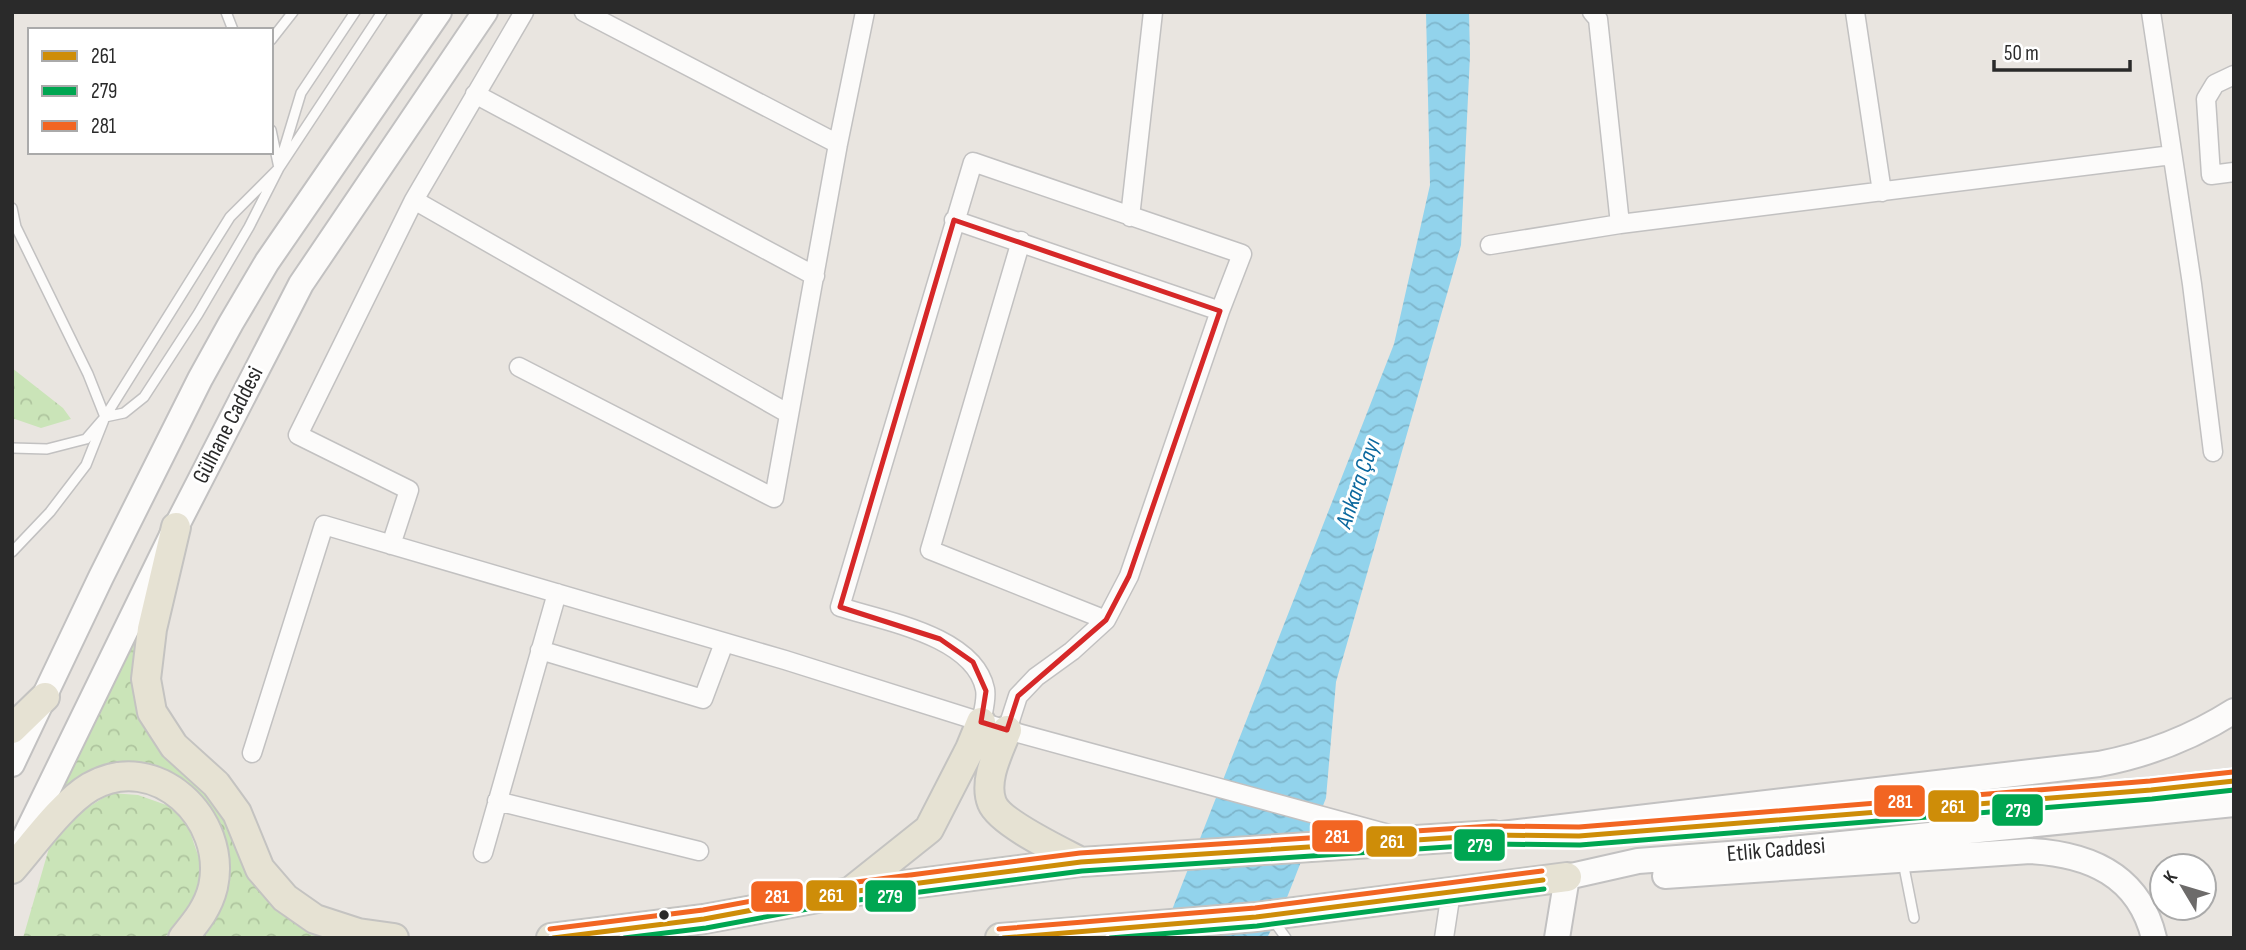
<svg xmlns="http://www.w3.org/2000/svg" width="2246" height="950" font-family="'Sofia Sans Condensed',sans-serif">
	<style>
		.forest { fill: url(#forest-crowns) }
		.water { fill: url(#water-waves) }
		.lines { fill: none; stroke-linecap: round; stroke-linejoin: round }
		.lane-casing { stroke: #c2c1c1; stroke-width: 12 }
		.street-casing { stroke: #c2c1c1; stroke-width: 21 }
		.secondary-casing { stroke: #c2c1c1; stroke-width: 28 }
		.primary-casing { stroke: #c4c3c1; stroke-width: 32 }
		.lane { stroke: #fcfbfa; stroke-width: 9 }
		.street { stroke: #fcfbfa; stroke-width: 18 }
		.secondary { stroke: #fcfbfa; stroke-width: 24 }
		.primary { stroke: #e6e2d3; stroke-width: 28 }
		.bus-1-casing { stroke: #fff; stroke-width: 10 }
		.bus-2-casing { stroke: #fff; stroke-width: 10 }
		.bus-3-casing { stroke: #fff; stroke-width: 10 }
		.bus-1 { stroke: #ce8d08; stroke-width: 5 }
		.bus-2 { stroke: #00a651; stroke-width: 5 }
		.bus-3 { stroke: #f26522; stroke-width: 5 }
		.marked { fill: none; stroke: #d62828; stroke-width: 5; stroke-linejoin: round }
		.bus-dot { fill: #2a2a2a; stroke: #fff; stroke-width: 2.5 }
		.labels { text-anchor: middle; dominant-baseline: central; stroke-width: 6; stroke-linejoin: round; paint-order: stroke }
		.street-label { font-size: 23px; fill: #2a2a2a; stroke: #fff }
		.water-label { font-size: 24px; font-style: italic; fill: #0b689e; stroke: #fff }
		.line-badge { stroke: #fff; stroke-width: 2.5 }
		.badge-label { font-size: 19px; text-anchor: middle; font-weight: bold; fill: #fff }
	</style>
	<defs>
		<pattern id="forest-crowns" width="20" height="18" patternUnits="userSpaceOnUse" patternTransform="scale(1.75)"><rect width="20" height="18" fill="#cae4b8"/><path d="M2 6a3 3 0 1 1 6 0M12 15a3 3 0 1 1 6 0" fill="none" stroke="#aec49e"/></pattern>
		<pattern id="water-waves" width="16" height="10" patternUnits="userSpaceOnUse" patternTransform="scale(1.75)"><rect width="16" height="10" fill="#92d3ec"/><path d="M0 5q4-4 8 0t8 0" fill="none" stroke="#7eb5cb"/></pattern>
	</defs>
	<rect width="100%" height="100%" fill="#e9e5e0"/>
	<!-- forest -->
	<path class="forest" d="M 12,368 L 63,408 L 71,419 L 41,428 L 12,418 Z
		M 152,599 L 138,705 L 153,741 L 174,766 L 198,782 L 218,804 L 284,912 L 327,938 L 195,938 L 198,934 L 205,808 L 96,775 L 61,790 Z
		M 111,793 L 138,795 L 172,807 L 189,829 L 200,861 L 199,896 L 182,924 L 163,938 L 23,938 L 49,848 L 79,813 Z"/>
	<!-- water -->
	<path class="water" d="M 1426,12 L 1469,12 L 1470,55 L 1461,245 L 1336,682 L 1326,798 L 1286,900 L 1267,938 L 1161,938 L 1394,344 L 1430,185 Z"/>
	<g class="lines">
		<!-- lane casing -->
		<g class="lane-casing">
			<path id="lane" d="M 226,12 L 233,30
				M 271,40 L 293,12
				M 281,159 L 301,93 L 355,12
				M 12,208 L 16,227 L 88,374 L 105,417
				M 12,448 L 47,449 L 86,439 L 105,417 L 124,413 L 144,397 L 198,314 L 249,227 L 279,168 L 271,130
				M 12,552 L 50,512 L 86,465 L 105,417 L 230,217 L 279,168 L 382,12
				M 1903,862 L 1914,918
				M 1273,920 L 1286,938"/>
		</g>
		<!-- street casing -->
		<g class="street-casing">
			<path id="street" d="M 584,12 L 838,144
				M 1592,12 L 1598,19 L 1620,224
				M 1855,12 L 1882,192
				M 2151,12 L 2192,284 L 2213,452
				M 2234,75 L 2215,84 L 2206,99 L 2211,175 L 2234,172
				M 475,94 L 815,276
				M 414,200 L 789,414
				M 1130,217 L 1153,12
				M 954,220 L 1220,311 L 1129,576 L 1106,620 L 1072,651 L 1036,677 L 1018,696 L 1007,730
				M 1021,241 L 930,550 L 1106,620
				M 1490,245 L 1620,224 L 2172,155
				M 519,367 L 774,498 L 838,144 L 865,12
				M 391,545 L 409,490 L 298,435 L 414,200 L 524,12
				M 540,650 L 703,699 L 724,643
				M 981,722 C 983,712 987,699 985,689 C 974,636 884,621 840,607 L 973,162 L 1242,254 L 1220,311
				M 252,753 L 324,525 L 785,660 L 1007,730 L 1392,835
				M 497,801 L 699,851
				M 483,853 L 557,593
				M 1444,938 L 1451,892"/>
		</g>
		<!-- secondary casing -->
		<g class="secondary-casing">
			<path id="secondary" d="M 12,764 L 101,577 L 200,379 L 231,323 L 267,262 L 439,12
				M 1680,828 L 2151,790 L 2234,781
				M 1493,835 L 2099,764 C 2147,755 2193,737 2234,711
				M 17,853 L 176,527 L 301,284 L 485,12
				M 1665,876 L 2030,851 C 2089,854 2139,875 2154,938
				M 1567,877 L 1638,861 L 1782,850 L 2234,804
				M 1557,938 L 1567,877"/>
		</g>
		<!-- primary casing -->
		<g class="primary-casing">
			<path id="primary" d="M 176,527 L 152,629 L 146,679 L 152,712 L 174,746 L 216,784 L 237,813 L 260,869 L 285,898 L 315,919 L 358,933 L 394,938
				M 12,729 L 45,697
				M 1007,730 C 999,751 983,780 992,803 C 1000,823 1060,851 1081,862
				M 12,869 C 33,845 63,803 90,787 C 156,749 228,819 213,887 C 208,908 196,922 183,938
				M 850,892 L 929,829 L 970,749 L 981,722
				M 551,938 L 704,919 L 850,892 L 1081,862 L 1493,835
				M 1000,938 L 1256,917 L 1567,877"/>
		</g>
		<!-- lane -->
		<use href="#lane" class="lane"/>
		<!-- street -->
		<use href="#street" class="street"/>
		<!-- secondary -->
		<use href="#secondary" class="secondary"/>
		<!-- primary -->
		<use href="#primary" class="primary"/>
		<!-- bus-1 casing -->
		<g class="bus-1-casing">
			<path id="bus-1" d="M 553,938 L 704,919 L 850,892 L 1081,862 L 1493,835 L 1579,836 L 2151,790 L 2234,781
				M 1003,938 L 1256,917 L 1543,880"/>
		</g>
		<!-- bus-2 casing -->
		<g class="bus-2-casing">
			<path id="bus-2" d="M 624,938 L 706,928 L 851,901 L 1082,871 L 1493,844 L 1580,845 L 2152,799 L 2234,790
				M 1110,938 L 1257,926 L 1544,889"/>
		</g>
		<!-- bus-3 casing -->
		<g class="bus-3-casing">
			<path id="bus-3" d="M 550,929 L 703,910 L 849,883 L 1080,853 L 1492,826 L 1579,827 L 2150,781 L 2233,772
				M 999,929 L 1255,908 L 1542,871"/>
		</g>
		<!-- bus-1 -->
		<use href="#bus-1" class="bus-1"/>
		<!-- bus-2 -->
		<use href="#bus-2" class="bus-2"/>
		<!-- bus-3 -->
		<use href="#bus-3" class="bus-3"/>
	</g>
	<!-- marked area -->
	<path class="marked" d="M 954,220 L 1220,311 L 1129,576 L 1106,620 L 1018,696 L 1007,730 L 981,722 L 986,691 L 973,662 L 940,639 L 840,607 Z"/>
	<!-- markers -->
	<circle class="bus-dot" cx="664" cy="915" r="6"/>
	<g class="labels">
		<!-- street labels -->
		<g class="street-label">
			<text transform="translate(228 425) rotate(-63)">Gülhane Caddesi</text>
			<text transform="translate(1776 850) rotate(-5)">Etlik Caddesi</text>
		</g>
		<!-- water labels -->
		<g class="water-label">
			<text transform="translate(1358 483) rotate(-71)">Ankara Çayı</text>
		</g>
	</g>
	<g class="line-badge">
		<rect x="1873" y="784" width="53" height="34" rx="7" fill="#f26522"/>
		<rect x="1927" y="789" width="53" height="34" rx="7" fill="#ce8d08"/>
		<rect x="1991" y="793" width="53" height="34" rx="7" fill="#00a651"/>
		<rect x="1311" y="819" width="53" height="34" rx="7" fill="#f26522"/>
		<rect x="1365" y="825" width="53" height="33" rx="7" fill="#ce8d08"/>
		<rect x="1453" y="828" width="53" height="34" rx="7" fill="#00a651"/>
		<rect x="805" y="879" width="53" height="33" rx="7" fill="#ce8d08"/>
		<rect x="864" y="879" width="53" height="34" rx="7" fill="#00a651"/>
		<rect x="750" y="880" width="54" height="33" rx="7" fill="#f26522"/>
	</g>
	<g class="badge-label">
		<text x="1900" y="808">281</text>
		<text x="1953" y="813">261</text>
		<text x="2018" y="817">279</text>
		<text x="1337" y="843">281</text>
		<text x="1392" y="848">261</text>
		<text x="1480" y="852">279</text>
		<text x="831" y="902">261</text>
		<text x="890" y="903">279</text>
		<text x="777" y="903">281</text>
	</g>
	<!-- border -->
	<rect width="2246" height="950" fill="none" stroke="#2a2a2a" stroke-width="28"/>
	<!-- legend -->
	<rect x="28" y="28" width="245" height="126" fill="#ffffff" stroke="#aaaaaa" stroke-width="2"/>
	<rect x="42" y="51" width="35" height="10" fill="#ce8d08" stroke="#aaaaaa" stroke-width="2"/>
	<text x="91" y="63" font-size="21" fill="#2a2a2a">261</text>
	<rect x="42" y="86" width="35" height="10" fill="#00a651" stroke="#aaaaaa" stroke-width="2"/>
	<text x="91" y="98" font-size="21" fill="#2a2a2a">279</text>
	<rect x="42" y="121" width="35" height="10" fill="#f26522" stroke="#aaaaaa" stroke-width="2"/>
	<text x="91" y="133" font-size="21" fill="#2a2a2a">281</text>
	<!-- north arrow -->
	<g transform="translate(2183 887) rotate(308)"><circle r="33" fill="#ffffff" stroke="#aaaaaa" stroke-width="2"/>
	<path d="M0-5L12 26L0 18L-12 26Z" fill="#6d6b6a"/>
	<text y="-10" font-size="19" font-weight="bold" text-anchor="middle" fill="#2a2a2a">K</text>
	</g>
	<!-- scale -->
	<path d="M1994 60v10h136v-10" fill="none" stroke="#2a2a2a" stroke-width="3.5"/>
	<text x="2004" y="60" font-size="21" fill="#2a2a2a" stroke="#ffffff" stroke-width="5" paint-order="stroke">50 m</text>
</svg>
